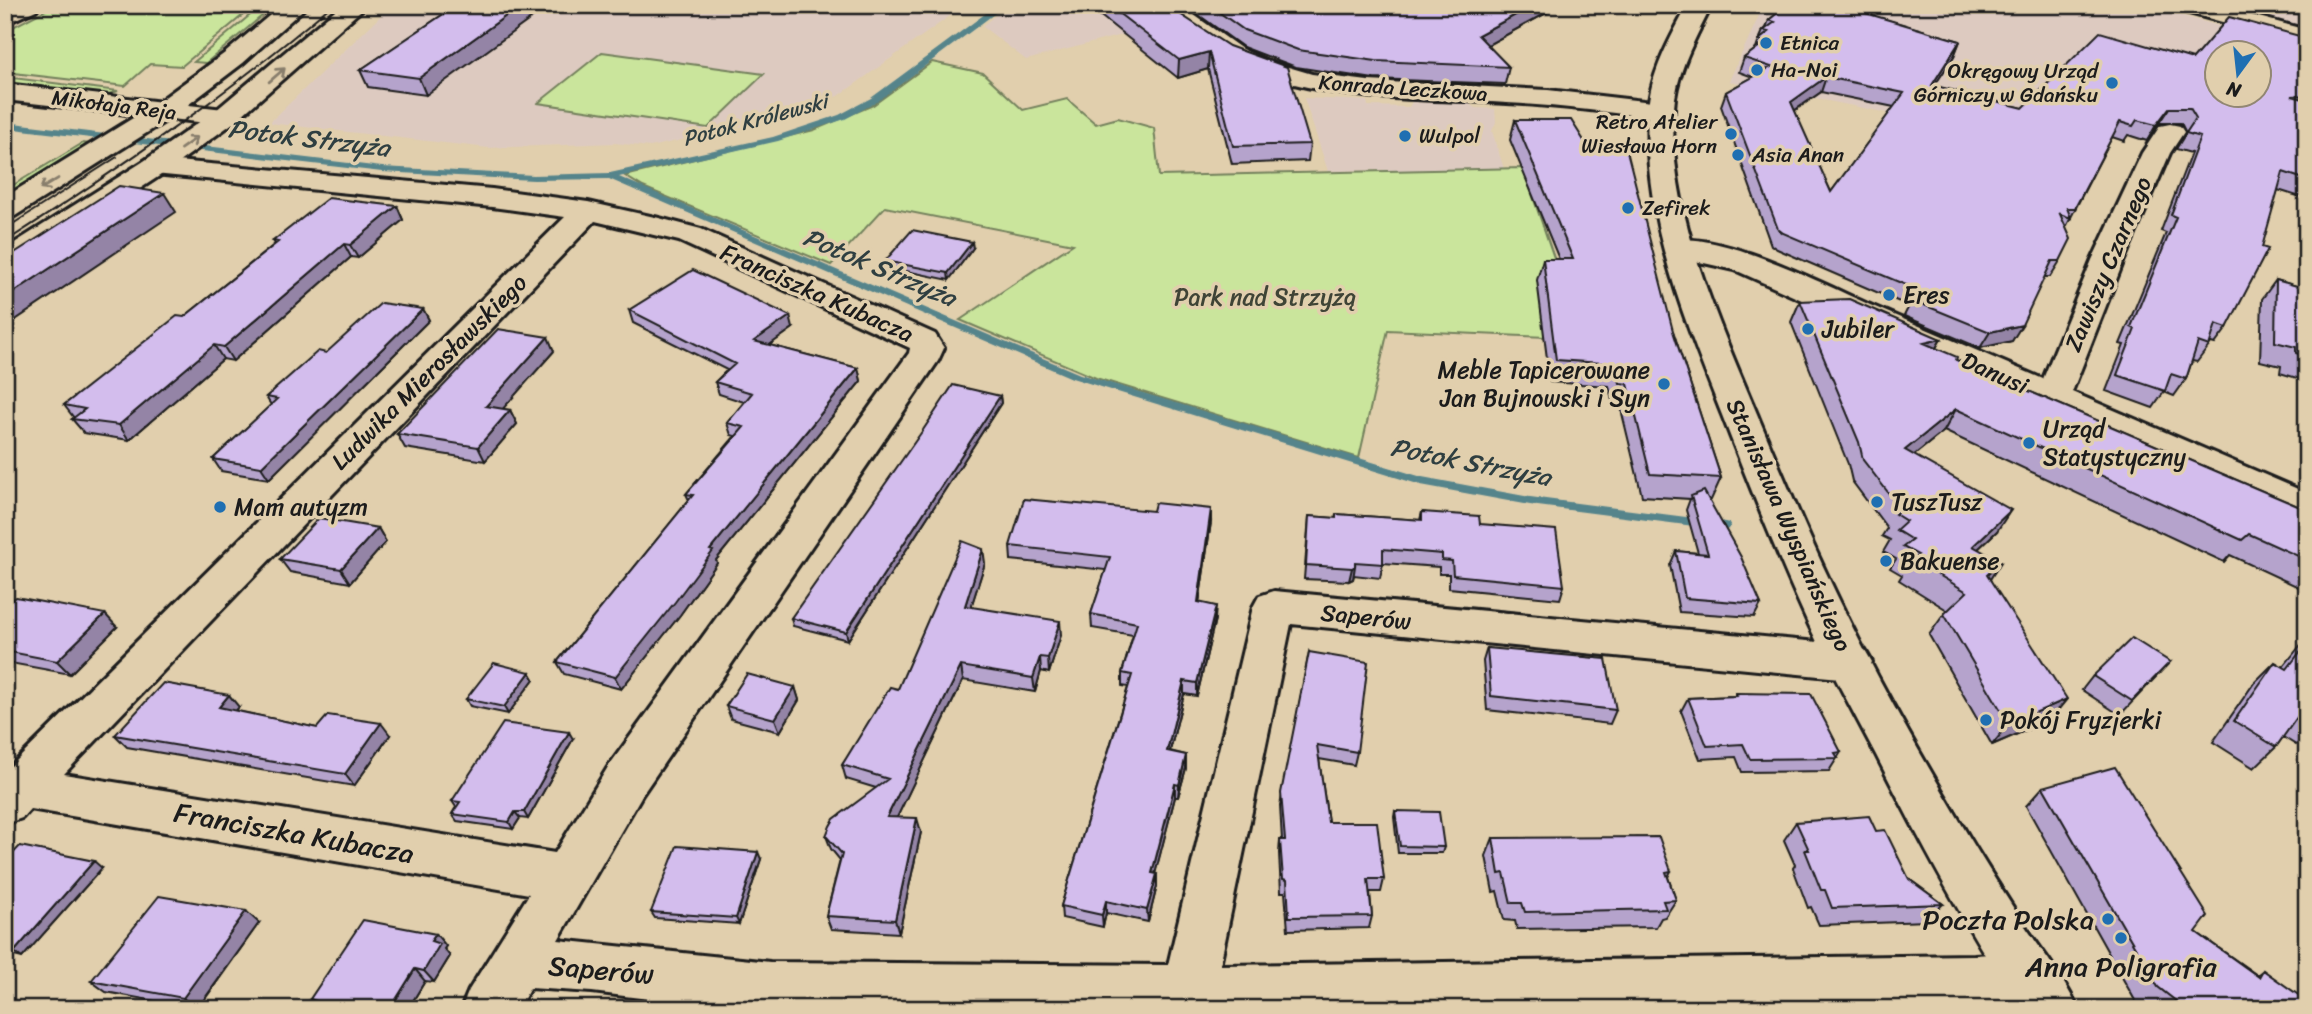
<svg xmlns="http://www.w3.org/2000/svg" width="2312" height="1014" font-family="Sriracha,sans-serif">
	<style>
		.built { fill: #ddcac0; fill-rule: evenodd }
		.green { fill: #cae59c; stroke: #73805c; stroke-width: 2 }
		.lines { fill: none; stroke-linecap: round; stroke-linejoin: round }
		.stream { fill: #54848b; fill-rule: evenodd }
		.street-casing { stroke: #1c1c1c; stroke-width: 6 }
		.secondary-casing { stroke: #1c1c1c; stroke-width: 6 }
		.street { fill: #e1cfad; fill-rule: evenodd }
		.secondary { fill: #e1cfad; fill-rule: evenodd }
		.tram { stroke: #1c1c1c; stroke-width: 2 }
		.rail-casing { stroke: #1c1c1c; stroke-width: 5 }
		.rail { stroke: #e1cfad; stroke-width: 3.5; stroke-dasharray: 11; stroke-linecap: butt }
		.wall { fill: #b5a3cc; stroke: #1c1c1c; stroke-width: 2; fill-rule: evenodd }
		.shaded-wall { fill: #9484a6; stroke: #1c1c1c; stroke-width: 2 }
		.building { fill: #d3bded; stroke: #1c1c1c; stroke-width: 2; fill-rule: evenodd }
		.oneway { stroke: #887e6c }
		.poi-dot { fill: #1f6fb2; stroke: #e1cfad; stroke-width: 2.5 }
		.labels { text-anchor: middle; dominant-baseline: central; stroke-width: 7; stroke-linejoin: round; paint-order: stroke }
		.far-poi-label { font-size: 21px; fill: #1c1c1c; stroke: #e1cfad; text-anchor: start }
		.far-street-label { font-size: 21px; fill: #1c1c1c; stroke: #e1cfad }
		.far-water-label { font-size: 21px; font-style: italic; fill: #2f3f41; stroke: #e1cfad }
		.street-label { font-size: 24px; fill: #1c1c1c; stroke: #e1cfad }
		.poi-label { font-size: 24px; fill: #1c1c1c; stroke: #e1cfad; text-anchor: start }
		.park-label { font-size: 24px; fill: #3f4436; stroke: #e1cfad }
		.water-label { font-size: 26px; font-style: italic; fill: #2f3f41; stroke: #e1cfad }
		.near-street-label { font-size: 28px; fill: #1c1c1c; stroke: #e1cfad }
		.near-poi-label { font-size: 28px; fill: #1c1c1c; stroke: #e1cfad; text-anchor: end }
	</style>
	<rect width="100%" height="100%" fill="#e1cfad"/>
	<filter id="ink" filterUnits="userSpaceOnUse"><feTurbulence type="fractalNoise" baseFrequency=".0143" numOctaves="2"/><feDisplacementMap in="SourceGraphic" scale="14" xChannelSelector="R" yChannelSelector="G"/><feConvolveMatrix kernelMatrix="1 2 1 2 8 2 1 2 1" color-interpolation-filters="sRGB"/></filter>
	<g filter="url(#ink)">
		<!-- built -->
		<path class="built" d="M 392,5 L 965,5 L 840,95 L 771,120 L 650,147 L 615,143 L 489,148 L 269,123 Z
			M 1036,5 L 1145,5 L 1167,23 L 1026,60 L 982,26 L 997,14 Z
			M 1764,5 L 2143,5 L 2307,50 L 2307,167 L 2214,112 L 2152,125 L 2145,140 L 2129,135 L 2124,141 L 1982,96 L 1972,112 L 1928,121 L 1729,81 ZM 2218,52 L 2260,52 L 2260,94 L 2218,94 Z
			M 2207,5 L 2307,5 L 2307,32 Z
			M 1304,98 L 1367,101 L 1368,106 L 1409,107 L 1412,102 L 1469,104 L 1475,108 L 1495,109 L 1496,122 L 1492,131 L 1504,169 L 1328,171 Z"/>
		<!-- green -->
		<path class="green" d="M 55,5 L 255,5 L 182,66 L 150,64 L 125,86 L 5,72 L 5,31 Z
			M 262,5 L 275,5 L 206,63 L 194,62 Z
			M 602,52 L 764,74 L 708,128 L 538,103 Z
			M 932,62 L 983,73 L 1023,110 L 1067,99 L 1096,124 L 1118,118 L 1154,128 L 1159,176 L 1523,168 L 1562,281 L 1538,281 L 1547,337 L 1388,330 L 1359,458 L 1096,378 L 960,320 L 1073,244 L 885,207 L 831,265 L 643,187 L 625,176 L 814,130 L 873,105 Z
			M 5,77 L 118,91 L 106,95 L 5,83 Z
			M 83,143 L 98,145 L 5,201 L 5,190 Z"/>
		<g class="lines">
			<!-- stream -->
			<path class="stream" d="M 997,5 L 1006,5 L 877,102 L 845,119 L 778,141 L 619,177 L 1080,374 L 1422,477 L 1530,497 L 1725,522 L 1729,523 L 1731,526 L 1729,529 L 1725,530 L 1530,505 L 1421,485 L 1072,378 L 609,179 L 534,180 L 382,172 L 5,128 L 5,122 L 382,167 L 534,175 L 610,173 L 773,137 L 839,115 L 871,98 Z"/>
			<!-- street casing -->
			<g class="street-casing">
				<path id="street" d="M 10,5 L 40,5 L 36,10 L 5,24 L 5,7 Z
					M 1153,5 L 1180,5 L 1242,49 L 1268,61 L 1312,74 L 1368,81 L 1548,90 L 1661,103 L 1670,105 L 1674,111 L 1670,117 L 1661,119 C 1610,112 1559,106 1507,103 C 1400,97 1286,105 1194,39 C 1181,29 1163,19 1153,5 Z
					M 2174,5 L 2214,5 L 2307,30 L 2307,45 L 2178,10 Z
					M 5,84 L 224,109 L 233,111 L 237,117 L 233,123 L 224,125 L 5,100 Z
					M 2170,124 L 2180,126 L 2184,132 L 2170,153 L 2124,260 L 2072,392 L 2307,493 L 2307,523 L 2040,407 L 1735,270 L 1668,255 L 1664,248 L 1668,241 C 1719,229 1826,286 1875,307 C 1931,331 1987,355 2043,379 L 2092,260 L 2142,153 L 2160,126 Z
					M 154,159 L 492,189 L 588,202 L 659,218 L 701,229 L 935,334 L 944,348 L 938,361 L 642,795 L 558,940 L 770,962 L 1168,965 L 1253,607 L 1259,596 L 1274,591 L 1850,645 L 1865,650 L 1872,662 L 1865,674 L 1850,679 L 1291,624 L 1220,965 L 1974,955 L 2029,952 L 2048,959 L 2055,977 L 2048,995 L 2029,1002 L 1974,1007 L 1801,1009 L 729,1009 L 592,992 L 530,988 L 518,1009 L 461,1009 L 469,990 L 529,894 L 30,809 L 22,818 L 5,824 L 5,772 L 565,217 L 492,207 L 144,173 L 140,167 L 144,161 ZM 595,221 L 679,241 L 910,348 L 909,353 L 608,767 L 555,853 L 64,774 Z"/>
			</g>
			<!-- secondary casing -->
			<g class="secondary-casing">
				<path id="secondary" d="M 282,5 L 308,5 L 243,63 L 172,117 L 15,216 L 5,219 L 5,197 L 154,105 L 225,53 Z
					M 341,5 L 367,5 L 233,123 L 164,173 L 16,270 L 5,272 L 5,249 L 144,161 L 215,111 Z
					M 1688,5 L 1712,5 C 1697,35 1680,65 1675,98 C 1663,196 1715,314 1752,402 C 1784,478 1815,553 1852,626 C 1887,697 1928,767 1968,835 C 1987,867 2007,898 2027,929 C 2045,955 2065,980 2078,1009 L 2019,1009 C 1966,928 1920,842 1876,755 C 1853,711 1829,668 1808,623 C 1777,555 1749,485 1722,415 C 1684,318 1642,218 1648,112 C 1650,73 1670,39 1688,5 Z"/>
			</g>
			<!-- street -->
			<use href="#street" class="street"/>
			<!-- secondary -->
			<use href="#secondary" class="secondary"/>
			<!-- tram -->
			<path class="tram" d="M 5,229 L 117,157
				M 5,242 C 119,169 229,93 332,5"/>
			<!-- rail casing -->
			<g class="rail-casing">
				<path id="rail" d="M 2269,5 L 2307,15"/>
			</g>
			<!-- rail -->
			<use href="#rail" class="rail"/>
		</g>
		<!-- wall -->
		<path class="wall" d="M 457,5 L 426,95 L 368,87 L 360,70 Z
			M 1087,5 L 1166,5 L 1310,144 L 1308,161 L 1232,164 L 1208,69 L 1178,78 Z
			M 1185,5 L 1561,5 L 1487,45 L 1509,67 L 1505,84 L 1374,79 L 1296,67 L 1243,47 Z
			M 1777,5 L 1868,5 L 1860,12 L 1960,41 L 1954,56 L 1934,86 L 2023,108 L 2193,59 L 2307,38 L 2307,199 L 2278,190 L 2227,328 L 2215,344 L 2211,343 L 2209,346 L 2197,362 L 2192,361 L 2186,379 L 2174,396 L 2164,392 L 2153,408 L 2106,391 L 2124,345 L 2120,344 L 2166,233 L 2161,231 L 2191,153 L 2176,149 L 2186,133 L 2181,123 L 2159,123 L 2147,141 L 2128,135 L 2124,141 L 2112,137 L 2066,227 L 2060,261 L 2050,277 L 2044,277 L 2012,341 L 1980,348 L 1904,316 L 1909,306 L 1777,249 L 1771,245 L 1721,106 L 1726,92 L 1753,77 L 1739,72 L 1744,58 L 1756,49 L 1759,40 L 1763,31 L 1766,28 L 1769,20 L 1777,13 L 1775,12 ZM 1821,92 L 1894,107 L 1831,192 L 1794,111 Z
			M 1515,120 L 1673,331 L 1721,478 L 1711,500 L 1709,500 L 1761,604 L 1754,617 L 1679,612 L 1670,565 L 1676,551 L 1698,553 L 1686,510 L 1690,499 L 1642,496 L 1620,405 L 1613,405 L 1609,386 L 1550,382 L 1537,280 L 1543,259 L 1559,259 L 1510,140 Z
			M 397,206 L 403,220 L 358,258 L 351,257 L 233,361 L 223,359 L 129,440 L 84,433 L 72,419 L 74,418 L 64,405 L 184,317 L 275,244 L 273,241 Z
			M 973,248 L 949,280 L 887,267 L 885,261 Z
			M 2276,280 L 2307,289 L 2307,381 L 2280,373 L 2281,366 L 2260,361 L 2262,299 Z
			M 1800,301 L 1941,339 L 1936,348 L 1956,360 L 2307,510 L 2307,591 L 2230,555 L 2224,562 L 1944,431 L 1914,455 L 1997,531 L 1978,549 L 1990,579 L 2050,720 L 1992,745 L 1929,635 L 1944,614 L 1947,610 L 1899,580 L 1902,575 L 1890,568 L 1896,559 L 1883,552 L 1890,540 L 1882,536 L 1887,528 L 1852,481 L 1848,464 L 1791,322 Z
			M 423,309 L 429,320 L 269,479 L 221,471 L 213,459 L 271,405 L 266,397 L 326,353 Z
			M 629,310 L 793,328 L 769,345 L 858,368 L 861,381 L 716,560 L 717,563 L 680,615 L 621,689 L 564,674 L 557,662 L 689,500 L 686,494 L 735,436 L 731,435 L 727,423 L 744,402 L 719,394 L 715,382 L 727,370 L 633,323 Z
			M 554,351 L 502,409 L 510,410 L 517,424 L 485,461 L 405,448 L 397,434 Z
			M 1000,396 L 1001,403 L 848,640 L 793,626 L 791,618 Z
			M 2307,450 L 2307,465 L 2300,463 Z
			M 1422,512 L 1480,524 L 1564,586 L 1560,599 L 1449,588 L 1449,574 L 1439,574 L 1439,567 L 1383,563 L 1380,578 L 1354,575 L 1353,579 L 1349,581 L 1304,579 L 1309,516 L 1335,518 L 1336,514 L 1420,520 Z
			M 1211,522 L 1199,603 L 1215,619 L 1197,696 L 1184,694 L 1170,751 L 1186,755 L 1186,768 L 1178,797 L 1175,797 L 1155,873 L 1157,886 L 1148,922 L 1106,913 L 1103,927 L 1062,918 L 1061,906 L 1128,687 L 1122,686 L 1122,673 L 1133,635 L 1092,628 L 1091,614 L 1106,570 L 1011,560 L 1010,546 Z
			M 378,528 L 386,542 L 350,583 L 290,572 L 280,559 Z
			M 985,563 L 971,607 L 1061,635 L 1049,673 L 1041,671 L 1035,692 L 963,680 L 897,817 L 921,832 L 899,933 L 831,929 L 826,916 L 840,860 L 831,849 L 826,836 L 876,788 L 846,779 L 842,765 L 898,689 Z
			M 5,606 L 117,627 L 70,674 L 5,662 Z
			M 2307,637 L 2307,736 L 2296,745 L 2283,737 L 2276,747 L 2254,768 L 2213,742 L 2254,683 L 2275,662 L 2283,667 Z
			M 1487,648 L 1616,710 L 1610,724 L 1487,710 L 1483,661 Z
			M 1309,652 L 1357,752 L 1354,765 L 1319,759 L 1328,822 L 1384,879 L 1381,892 L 1370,892 L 1372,916 L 1369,928 L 1288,930 L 1285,892 L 1281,892 L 1279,853 L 1280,840 L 1282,840 L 1280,806 Z
			M 2170,662 L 2120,715 L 2082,690 L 2093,676 Z
			M 530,672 L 534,679 L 508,714 L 470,706 L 466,699 Z
			M 795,687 L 799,700 L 780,732 L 731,719 L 726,706 Z
			M 1736,693 L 1841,752 L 1829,771 L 1742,772 L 1736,757 L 1700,759 L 1681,711 L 1688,698 L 1735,696 Z
			M 239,707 L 236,711 L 317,728 L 390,735 L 354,786 L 127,747 L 115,735 Z
			M 573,739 L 528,819 L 520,818 L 513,829 L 457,821 L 452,814 L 456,807 L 452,801 Z
			M 2043,787 L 2196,932 L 2257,975 L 2263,970 L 2305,1009 L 2143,1009 L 2137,1004 L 2026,806 Z
			M 1395,811 L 1444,847 L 1442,853 L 1398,853 L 1394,817 Z
			M 1796,822 L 1876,831 L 1909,879 L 1943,904 L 1927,921 L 1819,925 L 1811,907 L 1808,908 L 1793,868 L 1795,865 L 1784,840 Z
			M 1493,838 L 1671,871 L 1668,877 L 1676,900 L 1665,917 L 1661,918 L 1656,927 L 1517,929 L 1515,921 L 1504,920 L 1497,891 L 1493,892 L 1486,856 Z
			M 761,859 L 739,924 L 655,918 L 651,912 Z
			M 5,862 L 102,868 L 22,958 L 5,954 Z
			M 259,923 L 198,1009 L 106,992 L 91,981 Z
			M 436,934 L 446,946 L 444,949 L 450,956 L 434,982 L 425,981 L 408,1009 L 311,1009 L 314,1003 L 310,999 Z"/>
		<!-- shaded-wall -->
		<path class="shaded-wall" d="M 521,5 L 550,5 L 426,95 L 419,78 Z
			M 1534,5 L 1561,5 L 1475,52 L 1478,35 Z
			M 1857,5 L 1868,5 L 1846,23 L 1852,9 Z
			M 1960,41 L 1954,56 L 1925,100 L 1932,85 Z
			M 1209,52 L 1208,69 L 1178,78 L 1179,60 Z
			M 1826,77 L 1821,92 L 1785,117 L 1791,102 Z
			M 2169,108 L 2147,141 L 2156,125 Z
			M 164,193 L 176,212 L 5,327 L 5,298 Z
			M 397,206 L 403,220 L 358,258 L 350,245 Z
			M 972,242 L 973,248 L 949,280 L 948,273 Z
			M 344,244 L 351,257 L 233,361 L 224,347 Z
			M 423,309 L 429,320 L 269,479 L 261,467 Z
			M 790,316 L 793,328 L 757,354 L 754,341 Z
			M 2022,325 L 2012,341 L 1980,348 L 1990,332 Z
			M 548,337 L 554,351 L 493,420 L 486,406 Z
			M 1941,339 L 1929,360 L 1924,343 Z
			M 214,345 L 223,359 L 129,440 L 119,425 Z
			M 858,368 L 861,381 L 716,560 L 717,563 L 680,615 L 621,689 L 615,677 L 710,550 Z
			M 1000,396 L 1001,403 L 848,640 L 846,632 Z
			M 1956,409 L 1944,431 L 1893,472 L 1905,450 Z
			M 510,410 L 517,424 L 485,461 L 478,447 Z
			M 1211,509 L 1211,522 L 1197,616 L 1198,602 Z
			M 2011,510 L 1997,531 L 1959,567 L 1973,546 Z
			M 378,528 L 386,542 L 350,583 L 341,569 Z
			M 983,549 L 985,563 L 967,620 L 965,606 Z
			M 2001,562 L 1987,584 L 1987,575 Z
			M 1355,566 L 1353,579 L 1349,581 L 1352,568 Z
			M 1216,606 L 1215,619 L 1197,696 L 1197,683 Z
			M 105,614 L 117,627 L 70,674 L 57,661 Z
			M 1060,621 L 1061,635 L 1049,673 L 1048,658 Z
			M 1040,657 L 1041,671 L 1035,692 L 1033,678 Z
			M 961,666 L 963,680 L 891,830 L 887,817 Z
			M 530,672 L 534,679 L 508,714 L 504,707 Z
			M 1184,681 L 1184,694 L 1167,763 L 1167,751 Z
			M 795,687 L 799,700 L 780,732 L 775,719 Z
			M 229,695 L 239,707 L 229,719 L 219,707 Z
			M 2067,699 L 2050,720 L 1992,745 L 2009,724 Z
			M 381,723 L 390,735 L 354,786 L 345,774 Z
			M 569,732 L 573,739 L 528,819 L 524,812 Z
			M 1186,755 L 1186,768 L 1178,797 L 1179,785 Z
			M 1175,784 L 1175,797 L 1152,886 L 1152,873 Z
			M 515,812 L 520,818 L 513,829 L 509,822 Z
			M 917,818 L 921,832 L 899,933 L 895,920 Z
			M 758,852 L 761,859 L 739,924 L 736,918 Z
			M 94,861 L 102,868 L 22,958 L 14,952 Z
			M 1157,874 L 1157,886 L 1148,922 L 1147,910 Z
			M 1106,901 L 1106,913 L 1103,927 L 1102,915 Z
			M 246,911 L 259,923 L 197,1009 L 183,998 Z
			M 436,934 L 446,946 L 444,949 L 450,956 L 434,982 L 424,971 L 431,941 Z
			M 415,969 L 425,981 L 408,1009 L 390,1009 Z"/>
		<!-- building -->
		<path class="building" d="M 457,5 L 521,5 L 419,78 L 360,70 Z
			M 1108,5 L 1166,5 L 1229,46 L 1287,67 L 1310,144 L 1233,146 L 1209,52 L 1179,60 Z
			M 1209,5 L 1534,5 L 1478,35 L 1509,67 L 1376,61 L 1298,50 L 1244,30 Z
			M 1787,5 L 1857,5 L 1852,9 L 1960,41 L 1932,85 L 2023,108 L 2100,32 L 2193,59 L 2229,17 L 2307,38 L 2307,95 L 2292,96 L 2307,100 L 2307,180 L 2283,172 L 2262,247 L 2268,249 L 2227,328 L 2216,324 L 2209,346 L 2198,342 L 2186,379 L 2171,374 L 2165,391 L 2117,375 L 2135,329 L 2131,327 L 2176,217 L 2171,215 L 2200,137 L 2186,133 L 2196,118 L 2190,108 L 2169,108 L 2156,125 L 2137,120 L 2133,126 L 2120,122 L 2075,208 L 2067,208 L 2071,218 L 2060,214 L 2071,239 L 2060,261 L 2052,261 L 2022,325 L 1990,332 L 1912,300 L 1939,299 L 1783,233 L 1778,229 L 1726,92 L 1771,67 L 1744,58 L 1765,42 L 1759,40 L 1769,32 L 1763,31 L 1775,22 L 1769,20 ZM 2217,52 L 2259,52 L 2259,94 L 2217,94 ZM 1826,77 L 1904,93 L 1831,192 L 1791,102 Z
			M 1515,120 L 1571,120 L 1588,147 L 1626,147 L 1673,331 L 1721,478 L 1650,474 L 1628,384 L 1620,383 L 1616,364 L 1556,360 L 1543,259 L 1573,259 Z
			M 119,186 L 164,193 L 5,298 L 5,259 Z
			M 328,198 L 397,206 L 350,245 L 344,244 L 224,347 L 214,345 L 119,425 L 72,419 L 85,409 L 64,405 L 177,316 L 184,317 L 278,242 L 273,241 Z
			M 912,230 L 972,242 L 948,273 L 885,261 Z
			M 693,270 L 790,316 L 754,341 L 858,368 L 710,550 L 713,551 L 675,602 L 615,677 L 557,662 L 693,495 L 686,494 L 744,427 L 727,423 L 752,393 L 715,382 L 735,364 L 629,310 Z
			M 2276,280 L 2307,289 L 2307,357 L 2296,353 L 2296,347 L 2275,342 Z
			M 1849,299 L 1941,339 L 1924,343 L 1957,357 L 1956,360 L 2307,510 L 2307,560 L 2249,534 L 2242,540 L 1956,409 L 1905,450 L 2011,510 L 1973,546 L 2001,562 L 1987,575 L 2067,699 L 2009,724 L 1944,614 L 1967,592 L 1912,559 L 1918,555 L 1903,547 L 1912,540 L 1896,530 L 1906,521 L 1895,514 L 1901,509 L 1863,460 L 1859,442 L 1800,301 Z
			M 381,303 L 423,309 L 261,467 L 213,459 L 277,399 L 266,397 L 318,351 L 326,353 Z
			M 498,329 L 548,337 L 486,406 L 510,410 L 478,447 L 397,434 Z
			M 953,385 L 1000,396 L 846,632 L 791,618 L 923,430 Z
			M 1704,491 L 1741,557 L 1761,604 L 1685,598 L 1676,551 L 1708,554 L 1691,496 Z
			M 1024,499 L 1153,511 L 1155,503 L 1211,509 L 1198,602 L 1216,606 L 1197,683 L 1184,681 L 1167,751 L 1186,755 L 1179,785 L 1175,784 L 1152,873 L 1157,874 L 1147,910 L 1106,901 L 1102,915 L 1061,906 L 1132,675 L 1122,673 L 1137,623 L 1091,614 L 1110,557 L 1010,546 Z
			M 1422,512 L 1479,516 L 1480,524 L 1556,530 L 1564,586 L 1453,575 L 1452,561 L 1442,560 L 1442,554 L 1383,549 L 1383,564 L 1355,562 L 1355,566 L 1352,568 L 1306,565 L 1309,516 L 1336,518 L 1336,514 L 1422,520 Z
			M 319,518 L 378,528 L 341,569 L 280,559 Z
			M 962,541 L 983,549 L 965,606 L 1060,621 L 1048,658 L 1040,657 L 1033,678 L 961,666 L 887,817 L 917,818 L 895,920 L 826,916 L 842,854 L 826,836 L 830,826 L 834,819 L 888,779 L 842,765 L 890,687 L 898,689 Z
			M 16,597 L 105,614 L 57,661 L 5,651 L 5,606 Z
			M 2132,638 L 2170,662 L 2132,701 L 2093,676 Z
			M 2307,643 L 2307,717 L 2300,713 L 2276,747 L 2234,721 L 2275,662 L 2287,669 Z
			M 1487,648 L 1606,659 L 1616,710 L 1491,696 Z
			M 1309,652 L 1368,662 L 1357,752 L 1317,745 L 1328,822 L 1377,822 L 1384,879 L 1368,879 L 1372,916 L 1289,917 L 1287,880 L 1283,879 L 1280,840 L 1285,840 L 1281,793 Z
			M 494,663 L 530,672 L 504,707 L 466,699 Z
			M 747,674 L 795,687 L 775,719 L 726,706 Z
			M 163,683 L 229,695 L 219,707 L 317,728 L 328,715 L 381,723 L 345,774 L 115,735 Z
			M 1736,693 L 1811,694 L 1841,752 L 1835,753 L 1838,758 L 1750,759 L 1743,744 L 1707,746 L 1688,698 L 1737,696 Z
			M 503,723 L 569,732 L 524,812 L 515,812 L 509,822 L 452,814 L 460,802 L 452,801 Z
			M 2115,767 L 2208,916 L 2196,932 L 2259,977 L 2263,970 L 2307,1001 L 2307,1007 L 2305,1009 L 2186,1009 L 2158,987 L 2043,787 Z
			M 1395,811 L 1439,812 L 1444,847 L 1400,846 Z
			M 1869,816 L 1876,831 L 1885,830 L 1909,879 L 1943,904 L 1832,908 L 1825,890 L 1821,890 L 1805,850 L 1809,850 L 1796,822 Z
			M 1659,837 L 1671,871 L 1666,872 L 1676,900 L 1663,901 L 1666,909 L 1525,912 L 1522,903 L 1511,903 L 1504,873 L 1499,874 L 1493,838 Z
			M 20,846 L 94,861 L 14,952 L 5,950 L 5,862 Z
			M 677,846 L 758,852 L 736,918 L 651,912 Z
			M 159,896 L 246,911 L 183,998 L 91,981 Z
			M 363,920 L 436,934 L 431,941 L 440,944 L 424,971 L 415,969 L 390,1009 L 370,1009 L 354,1006 L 352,1009 L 311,1009 L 316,1001 L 310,999 Z"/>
		<!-- one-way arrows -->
		<defs><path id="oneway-shaft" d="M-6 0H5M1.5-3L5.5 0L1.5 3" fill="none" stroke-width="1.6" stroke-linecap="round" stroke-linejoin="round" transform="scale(1.75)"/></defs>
		<g class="oneway">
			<use href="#oneway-shaft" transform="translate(277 75) rotate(-41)"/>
			<use href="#oneway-shaft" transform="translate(189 143) rotate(-35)"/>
			<use href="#oneway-shaft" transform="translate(49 184) rotate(149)"/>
		</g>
	</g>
	<!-- markers -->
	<g class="poi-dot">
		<circle cx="1766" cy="43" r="7"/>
		<circle cx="1757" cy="70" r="7"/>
		<circle cx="2112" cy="83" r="7"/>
		<circle cx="1731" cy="134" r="7"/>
		<circle cx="1405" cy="136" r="7"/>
		<circle cx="1738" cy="155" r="7"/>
		<circle cx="1628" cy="208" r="7"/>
		<circle cx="1889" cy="295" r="7"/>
		<circle cx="1808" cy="329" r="7"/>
		<circle cx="1664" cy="384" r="7"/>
		<circle cx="2029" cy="443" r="7"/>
		<circle cx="1877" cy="502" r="7"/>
		<circle cx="220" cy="507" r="7"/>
		<circle cx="1886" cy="561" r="7"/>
		<circle cx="1986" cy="720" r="7"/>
		<circle cx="2108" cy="919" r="7"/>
		<circle cx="2121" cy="938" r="7"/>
	</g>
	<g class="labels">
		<!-- far-poi labels -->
		<g class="far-poi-label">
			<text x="1780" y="43">Etnica</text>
			<text x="1771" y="70">Ha-Noi</text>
			<text x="2098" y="71" text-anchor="end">Okręgowy Urząd<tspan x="2098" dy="24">Górniczy w Gdańsku</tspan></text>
			<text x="1717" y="122" text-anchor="end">Retro Atelier<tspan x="1717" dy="24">Wiesława Horn</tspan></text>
			<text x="1419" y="136">Wulpol</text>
			<text x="1752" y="155">Asia Anan</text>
			<text x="1642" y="208">Zefirek</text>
		</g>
		<!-- far-street labels -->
		<g class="far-street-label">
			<text transform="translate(1403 88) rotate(4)">Konrada Leczkowa</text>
			<text transform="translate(114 105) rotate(7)">Mikołaja Reja</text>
		</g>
		<!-- far-water labels -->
		<g class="far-water-label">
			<text transform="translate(755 120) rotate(-15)">Potok Królewski</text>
		</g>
		<!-- street labels -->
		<g class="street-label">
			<text transform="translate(2108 264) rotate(-67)">Zawiszy Czarnego</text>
			<text transform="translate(817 293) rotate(24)">Franciszka Kubacza</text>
			<text transform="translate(429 372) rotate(-45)">Ludwika Mierosławskiego</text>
			<text transform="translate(1995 373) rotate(24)">Danusi</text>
			<text transform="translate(1789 525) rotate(66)">Stanisława Wyspiańskiego</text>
			<text transform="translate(1366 617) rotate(6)">Saperów</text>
		</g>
		<!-- poi labels -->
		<g class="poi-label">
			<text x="1903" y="295">Eres</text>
			<text x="1822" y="329">Jubiler</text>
			<text x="1650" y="370" text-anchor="end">Meble Tapicerowane<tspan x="1650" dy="28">Jan Bujnowski i Syn</tspan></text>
			<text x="2043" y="429">Urząd<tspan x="2043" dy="28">Statystyczny</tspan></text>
			<text x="1891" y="502">TuszTusz</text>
			<text x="234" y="507">Mam autyzm</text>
			<text x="1900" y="561">Bakuense</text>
			<text x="2000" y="720">Pokój Fryzjerki</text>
		</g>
		<!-- park labels -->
		<g class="park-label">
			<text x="1265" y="297">Park nad Strzyżą</text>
		</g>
		<!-- water labels -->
		<g class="water-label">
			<text transform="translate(309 138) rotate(7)">Potok Strzyża</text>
			<text transform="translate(880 267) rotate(23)">Potok Strzyża</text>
			<text transform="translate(1471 462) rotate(11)">Potok Strzyża</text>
		</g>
		<!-- near-street labels -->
		<g class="near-street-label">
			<text transform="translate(294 833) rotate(10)">Franciszka Kubacza</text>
			<text transform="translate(601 970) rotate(5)">Saperów</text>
		</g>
		<!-- near-poi labels -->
		<g class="near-poi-label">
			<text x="2094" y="919">Poczta Polska</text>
			<text x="2121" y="966" text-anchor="middle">Anna Poligrafia</text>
		</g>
	</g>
	<!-- margin -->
	<rect width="2312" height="1014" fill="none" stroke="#e1cfad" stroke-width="28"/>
	<rect x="14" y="14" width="2284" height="986" fill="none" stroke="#1c1c1c" stroke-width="2.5" filter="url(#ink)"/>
	<!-- north arrow -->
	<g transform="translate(2238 74) rotate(195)"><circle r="33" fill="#e1cfad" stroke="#928773" stroke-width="2"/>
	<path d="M0-5L12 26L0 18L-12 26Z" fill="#1f6fb2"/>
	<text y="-10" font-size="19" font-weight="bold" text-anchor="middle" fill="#1c1c1c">N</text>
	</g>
</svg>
